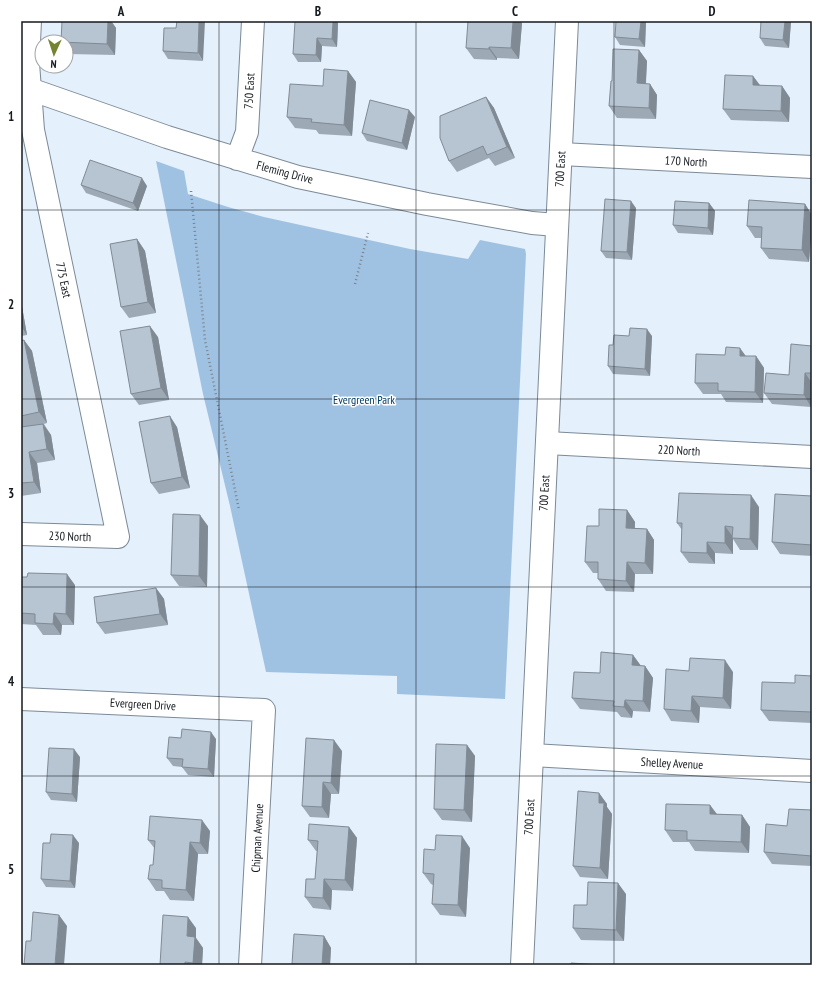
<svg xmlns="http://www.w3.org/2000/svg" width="833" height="986" font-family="'PT Sans Narrow',sans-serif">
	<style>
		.green { fill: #a0c2e2 }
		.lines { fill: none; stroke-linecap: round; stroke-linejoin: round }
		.street-casing { stroke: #7c8a97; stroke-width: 24 }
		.secondary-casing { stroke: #7c8a97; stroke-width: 24 }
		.path { stroke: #7a828b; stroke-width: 2.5; stroke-dasharray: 1 3; stroke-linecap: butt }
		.street { stroke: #fff; stroke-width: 22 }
		.secondary { stroke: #fff; stroke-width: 22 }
		.wall { fill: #9da9b5 }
		.shaded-wall { fill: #808a94 }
		.building { fill: #b7c5d3; stroke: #808a94 }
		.grid { fill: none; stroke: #151a1f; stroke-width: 1; stroke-opacity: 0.55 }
		.labels { text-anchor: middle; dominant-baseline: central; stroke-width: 3; stroke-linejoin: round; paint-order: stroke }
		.street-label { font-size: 12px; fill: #151a1f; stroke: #fff }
		.park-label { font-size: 12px; fill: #003b64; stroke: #fff }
		.neatline { fill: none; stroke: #151a1f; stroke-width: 1.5 }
		.grid-label { font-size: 13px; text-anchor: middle; font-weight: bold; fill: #151a1f }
	</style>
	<rect width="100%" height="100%" fill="#e4f0fc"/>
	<!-- green -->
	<path class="green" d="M 156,161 L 184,171 L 188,194 L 228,207 L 264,217 L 410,249 L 468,259 L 480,240 L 525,249 L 526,254 L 505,699 L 397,694 L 397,676 L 266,672 L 230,506 L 203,394 Z"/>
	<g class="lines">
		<!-- street casing -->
		<g class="street-casing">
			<path id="street" d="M 21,86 L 167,137 L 298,177 L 427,204 L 532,223 L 557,225
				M 561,154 L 812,167
				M 237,159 L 247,132 L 253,21
				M 547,443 L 812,457
				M 21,534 L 118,537 L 33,130 L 28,63 L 30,21
				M 21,699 L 264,710 L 250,965
				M 532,755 L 812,771"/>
		</g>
		<!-- secondary casing -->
		<g class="secondary-casing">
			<path id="secondary" d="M 522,965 L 567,21"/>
		</g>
		<!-- path -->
		<path class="path" d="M 191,191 L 205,340 L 239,510
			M 355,284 L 368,233"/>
		<!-- street -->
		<use href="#street" class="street"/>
		<!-- secondary -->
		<use href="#secondary" class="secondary"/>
	</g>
	<!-- wall -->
	<path class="wall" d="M 62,21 L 111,21 L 116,28 L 115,55 L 69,54 L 66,49 L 66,42 Z
		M 177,21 L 203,61 L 168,59 L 163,51 L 176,28 Z
		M 646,21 L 645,47 L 620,45 L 615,37 Z
		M 791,21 L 789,48 L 765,46 L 760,38 Z
		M 338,23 L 337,47 L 322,46 L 321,62 L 298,62 L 293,54 Z
		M 522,23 L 519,59 L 497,58 L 497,60 L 474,59 L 466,48 Z
		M 639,50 L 647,61 L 646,84 L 650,84 L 657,95 L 656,119 L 617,118 L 609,106 L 612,81 Z
		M 348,71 L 356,82 L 352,136 L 319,134 L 316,130 L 295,128 L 287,117 L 323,86 Z
		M 753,76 L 760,85 L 782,86 L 790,98 L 789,122 L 731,120 L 723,109 Z
		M 486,97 L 494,108 L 515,158 L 495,166 L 489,158 L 457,172 L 449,161 Z
		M 415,117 L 407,150 L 367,141 L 362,133 Z
		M 81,185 L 147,186 L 138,211 L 86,193 Z
		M 709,203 L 715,211 L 713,235 L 678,233 L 673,225 Z
		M 805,204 L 812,215 L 812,224 L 809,262 L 769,259 L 761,248 L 761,238 L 755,238 L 747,226 Z
		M 636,208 L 632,260 L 606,258 L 601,251 Z
		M 137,239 L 145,251 L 156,313 L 129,318 L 121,307 Z
		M 21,301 L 27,335 L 21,336 Z
		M 629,336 L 652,336 L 650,376 L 613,374 L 608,366 L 613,345 Z
		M 158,337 L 169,400 L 139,405 L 131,394 Z
		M 24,340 L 32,351 L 47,423 L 44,424 L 51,435 L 55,460 L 37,463 L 41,493 L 21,496 L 21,341 Z
		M 812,346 L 812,397 L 811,407 L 772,404 L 764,393 L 789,375 Z
		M 746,356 L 756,356 L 764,368 L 763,403 L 726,402 L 721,394 L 703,394 L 695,383 Z
		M 177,427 L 190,488 L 159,494 L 151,483 Z
		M 812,496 L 812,556 L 780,554 L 772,542 Z
		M 759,507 L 758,550 L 740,550 L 733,539 L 733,554 L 715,553 L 715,564 L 689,563 L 681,552 L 682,530 L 677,523 Z
		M 627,510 L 635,522 L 635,528 L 647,529 L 654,540 L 653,574 L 635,574 L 634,592 L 606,591 L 598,579 L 598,573 L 593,573 L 585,562 L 599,526 Z
		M 208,526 L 207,587 L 179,586 L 171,575 Z
		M 21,577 L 75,585 L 74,625 L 62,625 L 61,635 L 43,635 L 36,625 L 21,624 Z
		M 156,588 L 164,599 L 168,625 L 105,634 L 97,623 Z
		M 633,655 L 641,666 L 645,666 L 653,678 L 650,712 L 633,711 L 632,718 L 621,717 L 617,712 L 580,709 L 572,698 L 600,673 Z
		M 689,671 L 733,672 L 731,709 L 700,707 L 699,723 L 671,721 L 664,709 Z
		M 812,676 L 812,723 L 769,721 L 761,710 L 795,683 Z
		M 216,739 L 214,777 L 188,775 L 182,767 L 173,766 L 167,758 Z
		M 467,745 L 475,756 L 472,822 L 442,820 L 434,809 Z
		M 342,751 L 339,794 L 331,794 L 329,818 L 310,817 L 302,806 Z
		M 80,757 L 77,802 L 51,800 L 46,792 Z
		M 599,793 L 607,804 L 607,807 L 612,814 L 608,879 L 580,877 L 573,866 Z
		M 710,805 L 717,814 L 742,815 L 750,827 L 749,853 L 695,851 L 689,842 L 673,842 L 665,830 Z
		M 812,810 L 812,866 L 772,864 L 764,852 L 787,826 Z
		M 349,827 L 357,838 L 353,891 L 332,890 L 331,910 L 313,908 L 305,897 L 315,879 L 317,851 L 316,851 L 308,840 Z
		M 210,831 L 208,854 L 198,854 L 194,901 L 170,900 L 164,891 L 156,891 L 148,879 L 153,865 L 155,849 L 148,840 Z
		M 79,843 L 75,888 L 46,887 L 41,879 Z
		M 470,848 L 466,917 L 440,915 L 432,904 L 433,885 L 431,884 L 423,873 L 435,850 Z
		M 626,894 L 624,941 L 581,940 L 573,928 L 587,905 Z
		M 196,928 L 196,938 L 203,948 L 202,965 L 160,965 Z
		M 324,936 L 331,948 L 330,965 L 293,965 L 292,964 Z"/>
	<!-- shaded-wall -->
	<path class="shaded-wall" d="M 108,21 L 111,21 L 116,28 L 115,55 L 107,44 Z
		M 199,21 L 205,21 L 203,61 L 198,53 Z
		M 333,21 L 337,21 L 338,23 L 337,47 L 332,39 Z
		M 513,21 L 520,21 L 522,23 L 519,59 L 511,48 Z
		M 641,21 L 646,21 L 645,47 L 639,39 Z
		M 785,21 L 791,21 L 789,48 L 783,40 Z
		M 317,38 L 322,46 L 321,62 L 316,55 Z
		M 489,47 L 497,58 L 497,60 L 489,49 Z
		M 639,50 L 647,61 L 645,95 L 637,83 Z
		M 348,71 L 356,82 L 352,136 L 344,125 Z
		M 753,76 L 761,87 L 753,85 Z
		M 650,84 L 657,95 L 656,119 L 649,108 Z
		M 782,86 L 790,98 L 789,122 L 781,111 Z
		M 486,97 L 494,108 L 515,158 L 507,147 Z
		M 409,110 L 415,117 L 407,150 L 402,143 Z
		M 142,178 L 147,186 L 138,211 L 133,203 Z
		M 631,201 L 636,208 L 632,260 L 627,252 Z
		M 709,203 L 715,211 L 713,235 L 708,228 Z
		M 805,204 L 812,215 L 812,224 L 809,262 L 802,250 Z
		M 137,239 L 145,251 L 156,313 L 148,302 Z
		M 21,301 L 27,335 L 21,326 Z
		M 150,326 L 158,337 L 169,400 L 161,388 Z
		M 647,329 L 652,336 L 650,376 L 645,369 Z
		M 24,340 L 32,351 L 47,423 L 39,412 Z
		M 740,348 L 748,359 L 740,356 Z
		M 756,356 L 764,368 L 763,403 L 755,392 Z
		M 805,373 L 812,383 L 811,407 L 804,395 Z
		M 170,416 L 177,427 L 190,488 L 182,477 Z
		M 43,424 L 51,435 L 55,460 L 47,449 Z
		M 29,452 L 37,463 L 41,493 L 34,482 Z
		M 751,495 L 759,507 L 758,550 L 750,539 Z
		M 627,510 L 635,522 L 634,539 L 626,528 Z
		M 200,515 L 208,526 L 207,587 L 199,576 Z
		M 725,526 L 733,537 L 733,554 L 725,543 Z
		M 647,529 L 654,540 L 653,574 L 645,563 Z
		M 707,542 L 715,553 L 715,564 L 707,553 Z
		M 627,562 L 635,574 L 634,592 L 626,581 Z
		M 67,574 L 75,585 L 74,625 L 66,614 Z
		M 156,588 L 164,599 L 168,625 L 160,614 Z
		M 54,613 L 62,625 L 61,635 L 53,624 Z
		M 633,655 L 641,666 L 632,665 Z
		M 725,660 L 733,672 L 731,709 L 723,698 Z
		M 645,666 L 653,678 L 650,712 L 643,701 Z
		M 692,696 L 700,707 L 699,723 L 691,711 Z
		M 625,700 L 633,711 L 632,718 L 624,707 Z
		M 211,732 L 216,739 L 214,777 L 208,769 Z
		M 334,740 L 342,751 L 339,794 L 331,783 Z
		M 467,745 L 475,756 L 472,822 L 464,810 Z
		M 74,749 L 80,757 L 77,802 L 72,794 Z
		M 323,782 L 331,794 L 329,818 L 322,807 Z
		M 599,793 L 607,804 L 607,807 L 612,814 L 608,879 L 600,868 L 599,803 Z
		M 710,805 L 718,816 L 710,814 Z
		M 742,815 L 750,827 L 749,853 L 741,842 Z
		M 202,820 L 210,831 L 208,854 L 200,843 Z
		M 349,827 L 357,838 L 353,891 L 345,880 Z
		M 73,835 L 79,843 L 75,888 L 70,881 Z
		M 462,836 L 470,848 L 466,917 L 458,905 Z
		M 190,842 L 198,854 L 194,901 L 186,890 Z
		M 324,879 L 332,890 L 331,910 L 323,898 Z
		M 618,883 L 626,894 L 624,941 L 616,930 Z
		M 59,915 L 67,926 L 64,965 L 55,965 Z
		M 188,917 L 196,928 L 196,938 L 203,948 L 202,965 L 195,965 L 193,963 L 187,936 Z
		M 324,936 L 331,948 L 330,965 L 322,965 Z"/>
	<!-- building -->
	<path class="building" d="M 62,21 L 108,21 L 107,44 L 61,42 Z
		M 177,21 L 199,21 L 198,53 L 163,51 L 164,28 L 176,28 Z
		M 295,21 L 333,21 L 332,39 L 317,38 L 316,55 L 293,54 Z
		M 468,21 L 513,21 L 511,48 L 489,47 L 489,49 L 466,48 Z
		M 616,21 L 641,21 L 639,39 L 615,37 Z
		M 761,21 L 785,21 L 783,40 L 760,38 Z
		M 613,49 L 639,50 L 637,83 L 650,84 L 649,108 L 609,106 L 611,81 L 612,81 Z
		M 324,69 L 348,71 L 344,125 L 311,122 L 312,119 L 287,117 L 290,84 L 323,86 Z
		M 725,75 L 753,76 L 753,85 L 782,86 L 781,111 L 723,109 Z
		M 486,97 L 507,147 L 487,155 L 483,146 L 449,161 L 440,138 L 440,116 Z
		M 370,100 L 409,110 L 402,143 L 362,133 Z
		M 90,160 L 142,178 L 133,203 L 81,185 Z
		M 605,199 L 631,201 L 627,252 L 601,251 Z
		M 749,200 L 805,204 L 802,250 L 761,248 L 762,227 L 747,226 Z
		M 675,201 L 709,203 L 708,228 L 673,225 Z
		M 137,239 L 148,302 L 121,307 L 110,244 Z
		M 150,326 L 161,388 L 131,394 L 120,331 Z
		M 630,328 L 647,329 L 645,369 L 608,366 L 609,345 L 613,345 L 614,335 L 629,336 Z
		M 24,340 L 39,412 L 21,416 L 21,341 Z
		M 791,344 L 812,346 L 812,373 L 805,373 L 804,395 L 764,393 L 766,373 L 789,375 Z
		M 726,347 L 740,348 L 740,356 L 756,356 L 755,392 L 718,391 L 718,383 L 695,383 L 696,354 L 725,355 Z
		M 170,416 L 182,477 L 151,483 L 139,422 Z
		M 43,424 L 47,449 L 29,452 L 34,482 L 21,483 L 21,427 Z
		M 679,493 L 751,495 L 750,539 L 732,538 L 733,527 L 725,526 L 725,543 L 707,542 L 707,553 L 681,552 L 682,523 L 677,523 Z
		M 775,494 L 812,496 L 812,545 L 772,542 Z
		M 599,509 L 627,510 L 626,528 L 647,529 L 645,563 L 627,562 L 626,581 L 598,579 L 598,562 L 585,562 L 587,526 L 599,526 Z
		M 173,514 L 200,515 L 199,576 L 171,575 Z
		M 28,573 L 67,574 L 66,614 L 54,613 L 53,624 L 35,623 L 35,614 L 21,613 L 21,577 L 27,577 Z
		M 156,588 L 160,614 L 97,623 L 94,597 Z
		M 601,652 L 633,655 L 632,665 L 645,666 L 643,701 L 625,700 L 624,707 L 613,706 L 614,701 L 572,698 L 574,672 L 600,673 Z
		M 690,658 L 725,660 L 723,698 L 692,696 L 691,711 L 664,709 L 666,669 L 689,671 Z
		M 795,675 L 812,676 L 812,712 L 761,710 L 762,682 L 795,683 Z
		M 182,729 L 211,732 L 208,769 L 182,767 L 183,759 L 167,758 L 169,737 L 181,738 Z
		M 306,738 L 334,740 L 331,783 L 323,782 L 322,807 L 302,806 Z
		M 436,744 L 467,745 L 464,810 L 434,809 Z
		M 49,748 L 74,749 L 72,794 L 46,792 Z
		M 578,791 L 599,793 L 599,803 L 604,803 L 600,868 L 573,866 Z
		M 666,804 L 710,805 L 710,814 L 742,815 L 741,842 L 687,840 L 687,831 L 665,830 Z
		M 789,809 L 812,810 L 812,856 L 764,852 L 766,824 L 787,826 Z
		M 150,816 L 202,820 L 200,843 L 190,842 L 186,890 L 162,888 L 162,880 L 148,879 L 150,865 L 153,865 L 155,841 L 148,840 Z
		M 309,824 L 349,827 L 345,880 L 324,879 L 323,898 L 305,897 L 306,879 L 315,879 L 318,841 L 308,840 Z
		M 51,834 L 73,835 L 70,881 L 41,879 L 43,843 L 50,843 Z
		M 436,835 L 462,836 L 458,905 L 432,904 L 434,874 L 423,873 L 424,849 L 435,850 Z
		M 588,882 L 618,883 L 616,930 L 573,928 L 574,905 L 587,905 Z
		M 33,912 L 59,915 L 55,965 L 24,965 L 26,941 L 31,941 Z
		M 163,915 L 188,917 L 187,936 L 195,937 L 193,963 L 185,962 L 185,965 L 160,965 Z
		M 294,934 L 324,936 L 322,965 L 308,965 L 292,964 Z
		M 571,963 L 599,965 L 571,965 Z"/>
	<!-- grid -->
	<path class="grid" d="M 219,21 L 219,965M 416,21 L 416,965M 614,21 L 614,965M 21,210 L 812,210M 21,399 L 812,399M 21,587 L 812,587M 21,776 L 812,776"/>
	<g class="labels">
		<!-- street labels -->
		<g class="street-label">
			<text transform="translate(249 91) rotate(-87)">750 East</text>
			<text transform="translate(686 161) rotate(3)">170 North</text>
			<text transform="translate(560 169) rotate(-87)">700 East</text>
			<text transform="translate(285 172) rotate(15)">Fleming Drive</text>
			<text transform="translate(64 280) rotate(78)">775 East</text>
			<text transform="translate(679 450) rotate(3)">220 North</text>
			<text transform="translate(544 493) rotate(-87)">700 East</text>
			<text transform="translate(70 536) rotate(2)">230 North</text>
			<text transform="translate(143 704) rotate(3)">Evergreen Drive</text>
			<text transform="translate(672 763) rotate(3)">Shelley Avenue</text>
			<text transform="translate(529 817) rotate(-87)">700 East</text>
			<text transform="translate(257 838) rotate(-87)">Chipman Avenue</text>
		</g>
		<!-- park labels -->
		<g class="park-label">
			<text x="364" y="399">Evergreen Park</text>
		</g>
	</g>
	<!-- border -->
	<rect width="833" height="986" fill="none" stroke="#ffffff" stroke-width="44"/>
	<!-- north arrow -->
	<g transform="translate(54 54) rotate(183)"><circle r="19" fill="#ffffff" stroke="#a1a3a5"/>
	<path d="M0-3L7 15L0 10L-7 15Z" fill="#768330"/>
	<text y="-6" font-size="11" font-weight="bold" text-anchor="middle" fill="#151a1f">N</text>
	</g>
	<rect x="22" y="22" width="789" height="942" class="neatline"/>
	<g class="grid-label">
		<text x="121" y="16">A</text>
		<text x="318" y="16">B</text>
		<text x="515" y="16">C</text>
		<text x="712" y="16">D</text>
		<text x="11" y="121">1</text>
		<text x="11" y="309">2</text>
		<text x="11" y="498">3</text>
		<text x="11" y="686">4</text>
		<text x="11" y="874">5</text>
	</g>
</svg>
